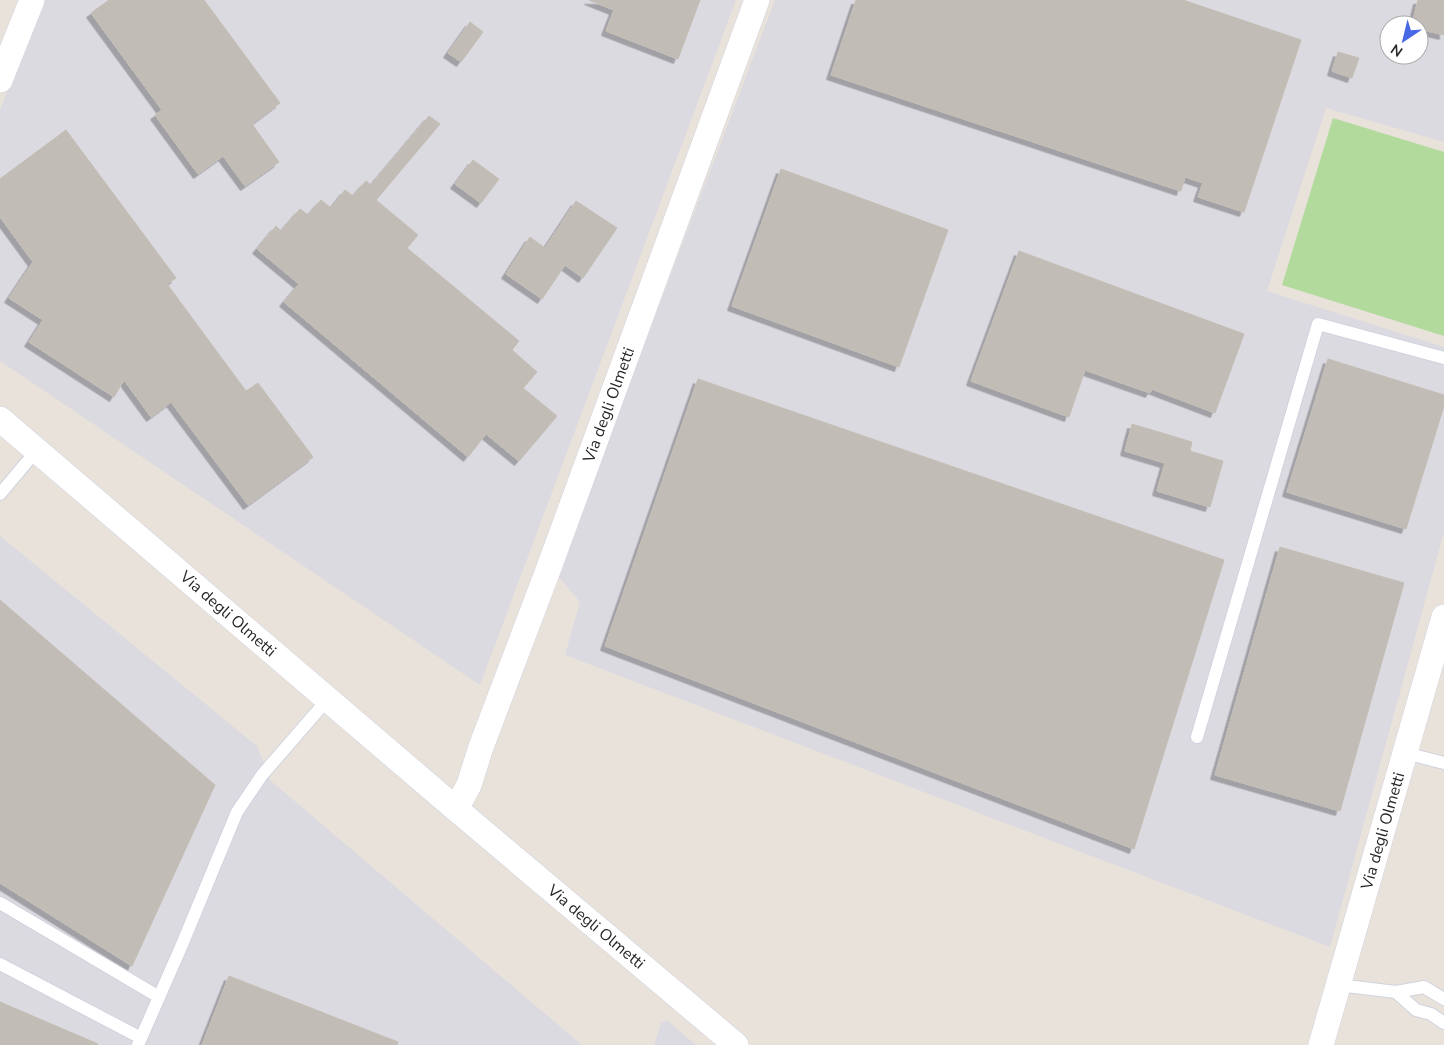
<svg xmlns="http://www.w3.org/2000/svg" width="1444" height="1045" font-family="'Nunito Sans',sans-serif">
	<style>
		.industrial { fill: #dcdae1; fill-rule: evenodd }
		.green { fill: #b1da9c }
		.building { fill: #c1bcb6; stroke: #c3beb4; filter: url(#shadow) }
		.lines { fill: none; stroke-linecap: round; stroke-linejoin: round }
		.lane-casing { stroke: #d0d3df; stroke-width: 14 }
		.street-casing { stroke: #d0d3df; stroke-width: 26 }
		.lane { stroke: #fff; stroke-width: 12 }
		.street { stroke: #fff; stroke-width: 25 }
		.labels { text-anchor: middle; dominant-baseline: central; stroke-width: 4; stroke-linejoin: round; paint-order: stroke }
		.street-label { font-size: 16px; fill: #272727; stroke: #fff }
	</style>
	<defs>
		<filter id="shadow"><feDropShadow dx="-4.5" dy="4.5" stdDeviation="0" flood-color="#0004"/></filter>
	</defs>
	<rect width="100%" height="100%" fill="#e8e2da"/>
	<!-- industrial -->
	<path class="industrial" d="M 41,0 L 736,0 L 480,685 L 0,361 L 0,110 Z
		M 775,0 L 1444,0 L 1444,142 L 1326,108 L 1267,291 L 1444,347 L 1444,532 L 1330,947 L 565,655 L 580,602 L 557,575 ZM 1389,25 L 1419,25 L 1419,55 L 1389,55 Z
		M 0,536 L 257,746 L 271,781 L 582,1045 L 0,1045 Z
		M 667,1020 L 696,1045 L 654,1045 L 661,1023 Z"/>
	<!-- green -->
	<path class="green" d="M 1333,118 L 1444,152 L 1444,336 L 1282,285 Z"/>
	<!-- building -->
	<path class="building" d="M 109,0 L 204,0 L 280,103 L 252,124 L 279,162 L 245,186 L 223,156 L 198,174 L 155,115 L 162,110 L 91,13 Z
		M 589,0 L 700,0 L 678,59 L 606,31 L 614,10 Z
		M 856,0 L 1183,0 L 1301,40 L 1244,212 L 1198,197 L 1203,183 L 1185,177 L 1181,191 L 831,75 Z
		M 1418,0 L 1444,0 L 1444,35 L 1419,29 L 1419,25 L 1412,25 Z
		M 470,22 L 483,32 L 461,62 L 448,53 Z
		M 1338,52 L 1359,58 L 1352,78 L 1332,71 Z
		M 429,116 L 440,124 L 376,200 L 418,235 L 407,248 L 519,341 L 512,350 L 537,372 L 523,388 L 557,416 L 519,461 L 486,434 L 468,457 L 284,302 L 299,284 L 257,249 L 276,226 L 281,231 L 300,209 L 308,215 L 321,200 L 331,208 L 345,190 L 353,196 L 366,181 L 371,185 Z
		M 66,130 L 176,278 L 167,284 L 246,391 L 258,383 L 313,457 L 248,505 L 171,402 L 151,417 L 124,380 L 114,397 L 29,342 L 43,320 L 9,298 L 33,262 L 0,217 L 0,179 Z
		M 473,160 L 499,179 L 481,203 L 455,184 Z
		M 781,169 L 948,230 L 899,367 L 732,306 Z
		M 576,201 L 617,228 L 583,278 L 565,265 L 542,299 L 506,274 L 530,237 L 545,248 Z
		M 1019,251 L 1244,334 L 1215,413 L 1152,389 L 1150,393 L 1085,370 L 1069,417 L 971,381 Z
		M 1328,359 L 1444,395 L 1444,406 L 1406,529 L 1287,492 Z
		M 698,379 L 1224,560 L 1134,849 L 605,646 Z
		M 1132,424 L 1192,442 L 1190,451 L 1223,461 L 1210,507 L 1157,491 L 1165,463 L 1125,451 Z
		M 1280,547 L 1404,583 L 1340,811 L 1215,775 Z
		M 0,600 L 215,785 L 132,966 L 0,883 Z
		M 229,976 L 398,1042 L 397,1045 L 202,1045 Z
		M 0,1002 L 98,1044 L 98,1045 L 0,1045 Z"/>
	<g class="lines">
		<!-- lane casing -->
		<g class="lane-casing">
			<path id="lane" d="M 0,494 L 37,450
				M 1197,737 L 1318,324 L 1444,358
				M 1405,753 L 1444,763
				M 0,903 L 159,997
				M 0,964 L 141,1038
				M 1338,985 L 1396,992 L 1416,1010 L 1431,1014 L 1444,1023
				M 1396,992 L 1424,987 L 1444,999
				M 138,1045 L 181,947 L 237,812 L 262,775 L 328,699"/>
		</g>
		<!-- street casing -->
		<g class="street-casing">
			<path id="street" d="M 0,80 L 32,0
				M 0,419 L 456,809 L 736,1045
				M 456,809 L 469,785 L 481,747 L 547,573 L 757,0
				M 1321,1045 L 1444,617"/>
		</g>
		<!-- lane -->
		<use href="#lane" class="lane"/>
		<!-- street -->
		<use href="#street" class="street"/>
	</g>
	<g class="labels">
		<!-- street labels -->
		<g class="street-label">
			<text transform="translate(609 405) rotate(-70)">Via degli Olmetti</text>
			<text transform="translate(228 614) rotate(41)">Via degli Olmetti</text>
			<text transform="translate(1383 831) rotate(-74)">Via degli Olmetti</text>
			<text transform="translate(596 927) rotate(40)">Via degli Olmetti</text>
		</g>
	</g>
	<!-- north arrow -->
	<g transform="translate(1404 40) rotate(215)"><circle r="24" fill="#ffffff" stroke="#a9a9a9"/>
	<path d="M0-4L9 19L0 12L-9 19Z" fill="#4968e6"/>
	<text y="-8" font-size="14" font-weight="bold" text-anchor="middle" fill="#272727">N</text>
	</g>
</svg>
